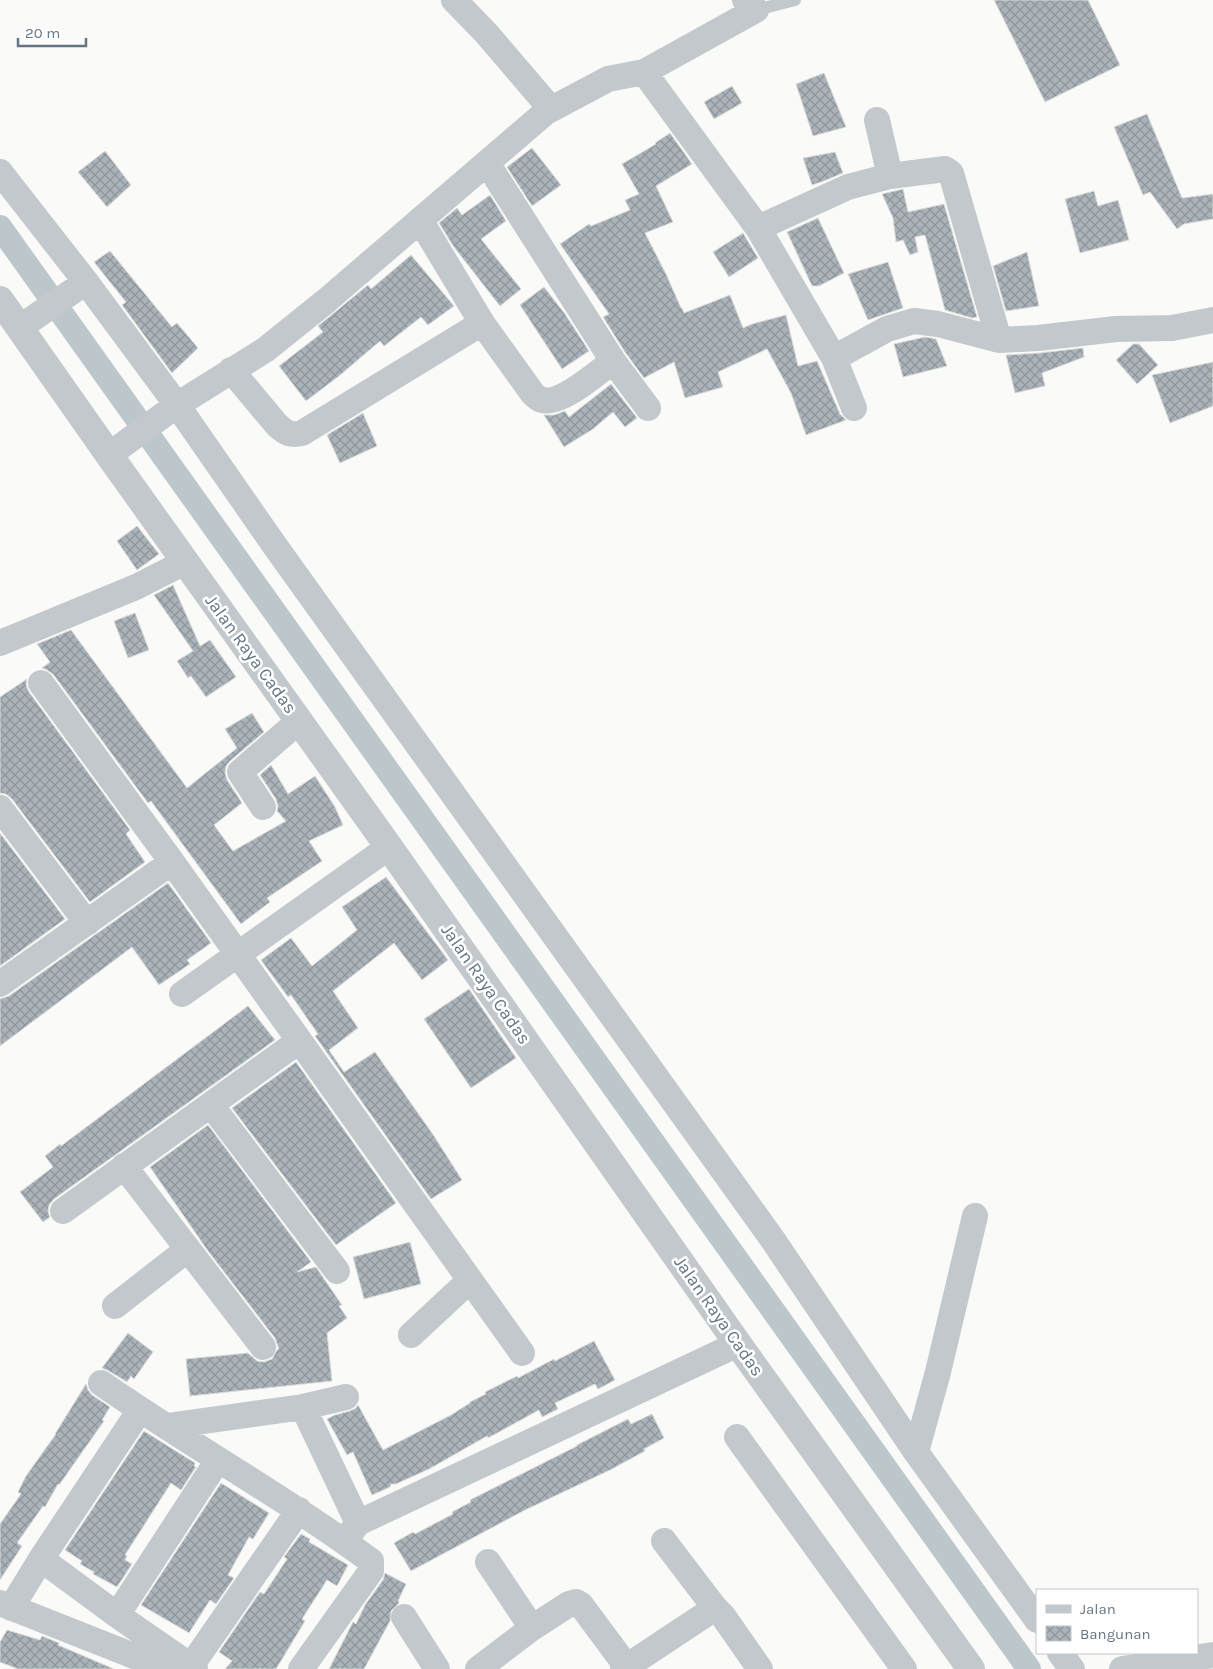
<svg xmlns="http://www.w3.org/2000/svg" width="1213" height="1669" font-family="Karla,sans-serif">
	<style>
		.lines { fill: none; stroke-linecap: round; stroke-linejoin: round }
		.canal { stroke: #bbc7cb; stroke-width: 24 }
		.building { fill: url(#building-cross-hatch); stroke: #dcdcda }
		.service { stroke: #c3c8cc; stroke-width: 12 }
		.minor { stroke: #c3c8cc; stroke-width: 26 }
		.tertiary { stroke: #c3c8cc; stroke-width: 28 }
		.labels { text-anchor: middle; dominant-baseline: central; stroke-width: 5; stroke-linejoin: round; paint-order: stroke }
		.street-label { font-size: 18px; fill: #657683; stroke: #fff }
	</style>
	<defs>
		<pattern id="building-cross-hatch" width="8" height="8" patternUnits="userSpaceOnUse" patternTransform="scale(1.25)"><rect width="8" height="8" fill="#aab3b9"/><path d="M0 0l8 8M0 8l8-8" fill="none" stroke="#8e969c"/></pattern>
	</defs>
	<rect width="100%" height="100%" fill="#fafaf8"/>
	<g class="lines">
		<!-- canal -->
		<path class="canal" d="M 0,227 L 1029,1669"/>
	</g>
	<!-- building -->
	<path class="building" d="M 994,0 L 1088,0 L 1120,65 L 1045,102 Z
		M 824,73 L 846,127 L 813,136 L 796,84 Z
		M 732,86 L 742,103 L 714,119 L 704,102 Z
		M 1147,114 L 1182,198 L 1213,194 L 1213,219 L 1184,224 L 1177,229 L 1150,192 L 1143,195 L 1114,127 Z
		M 670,133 L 692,164 L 656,186 L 673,222 L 645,233 L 666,274 L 681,308 L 682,308 L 684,313 L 730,295 L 743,328 L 752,324 L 786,315 L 798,366 L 817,361 L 840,414 L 846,420 L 806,435 L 791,393 L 767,349 L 718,372 L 723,387 L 685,398 L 674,362 L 644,378 L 625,352 L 603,317 L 609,314 L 560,244 L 589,224 L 591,226 L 630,210 L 625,200 L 639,194 L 622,164 L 656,144 L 655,143 Z
		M 532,148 L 561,185 L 532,206 L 507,167 Z
		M 105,151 L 131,185 L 107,207 L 78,172 Z
		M 835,152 L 843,173 L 824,181 L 812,185 L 803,158 Z
		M 903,189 L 908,212 L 944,204 L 977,317 L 972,318 L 945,310 L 925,235 L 915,237 L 918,252 L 910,255 L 903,240 L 896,242 L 893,218 L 882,194 Z
		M 1094,191 L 1098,206 L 1118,200 L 1129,240 L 1080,253 L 1065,199 Z
		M 490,195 L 506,221 L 481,239 L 521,289 L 500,306 L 454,247 L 439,223 L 457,208 L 462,215 Z
		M 818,218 L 844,273 L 819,286 L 812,286 L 787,232 Z
		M 743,233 L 758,258 L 729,277 L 713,252 Z
		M 110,251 L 172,327 L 177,323 L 198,348 L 172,373 L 122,305 L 126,302 L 94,262 Z
		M 1027,252 L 1039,306 L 1006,311 L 993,266 Z
		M 411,255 L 454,306 L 428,325 L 421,317 L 384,346 L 380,341 L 339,376 L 306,401 L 279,366 L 323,332 L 318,326 L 368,285 L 371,289 Z
		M 888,262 L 903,308 L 868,320 L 848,274 Z
		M 544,287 L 565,314 L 589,351 L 562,369 L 520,305 Z
		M 925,337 L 936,339 L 947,366 L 903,377 L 894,344 Z
		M 1133,344 L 1139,344 L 1158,365 L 1137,384 L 1116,360 Z
		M 1083,348 L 1084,357 L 1042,373 L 1045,386 L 1015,393 L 1006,355 L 1040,353 Z
		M 1213,362 L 1213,406 L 1170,423 L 1152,375 Z
		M 611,384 L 637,418 L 625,427 L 613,412 L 593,429 L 564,447 L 544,415 L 554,415 L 565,411 L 569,417 Z
		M 363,413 L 377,446 L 340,463 L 327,435 Z
		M 137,526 L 159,554 L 137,570 L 117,541 Z
		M 173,585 L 200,646 L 210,640 L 236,677 L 206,697 L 191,676 L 188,678 L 177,661 L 193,651 L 154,595 Z
		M 135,613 L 149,650 L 128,658 L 114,621 Z
		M 71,630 L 187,788 L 237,748 L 225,729 L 252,713 L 264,732 L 230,761 L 226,766 L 225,773 L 227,780 L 242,803 L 214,825 L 233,851 L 286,821 L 277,811 L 278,806 L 276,799 L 260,775 L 271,765 L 288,794 L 315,776 L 335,807 L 343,825 L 309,841 L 322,861 L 267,898 L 270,902 L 241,924 L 151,801 L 148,803 L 53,674 L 47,670 L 42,668 L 50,662 L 37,644 Z
		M 27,679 L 26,685 L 29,692 L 130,830 L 126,834 L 145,862 L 90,902 L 12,799 L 6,794 L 0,793 L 0,697 Z
		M 0,833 L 65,919 L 0,966 Z
		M 386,877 L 448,960 L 422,980 L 394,943 L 333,991 L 358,1028 L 329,1050 L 344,1072 L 375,1052 L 434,1136 L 462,1180 L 431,1199 L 315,1036 L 318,1034 L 291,995 L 288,997 L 261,960 L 291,938 L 312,966 L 357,930 L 342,907 Z
		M 168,883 L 211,943 L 187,960 L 190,964 L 159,985 L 132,947 L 0,1046 L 0,999 L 9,996 Z
		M 469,989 L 516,1058 L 471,1088 L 424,1019 Z
		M 248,1006 L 275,1040 L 54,1199 L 49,1205 L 48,1212 L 50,1217 L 43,1222 L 20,1192 L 53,1167 L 45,1156 L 60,1144 L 61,1146 Z
		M 296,1062 L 396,1203 L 336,1245 L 232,1108 Z
		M 208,1125 L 311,1262 L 297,1272 L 316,1267 L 342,1305 L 339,1306 L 347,1318 L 327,1333 L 332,1381 L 190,1396 L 186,1359 L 248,1353 L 257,1361 L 264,1362 L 272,1359 L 277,1350 L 279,1349 L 275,1338 L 208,1251 L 150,1167 Z
		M 410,1242 L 421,1284 L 364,1299 L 353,1257 Z
		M 128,1333 L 153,1352 L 134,1379 L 131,1376 L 127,1382 L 109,1371 L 102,1368 Z
		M 594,1341 L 615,1380 L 598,1389 L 595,1384 L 555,1403 L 558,1409 L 542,1417 L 539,1410 L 488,1438 L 487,1436 L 429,1469 L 396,1484 L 391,1484 L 390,1487 L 372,1495 L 353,1452 L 347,1455 L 327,1419 L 335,1415 L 350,1411 L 356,1408 L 358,1405 L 383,1450 L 451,1415 L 470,1403 L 470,1402 L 486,1394 L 485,1392 L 517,1376 L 518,1378 L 554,1359 L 555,1361 Z
		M 86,1384 L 88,1390 L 92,1395 L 110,1407 L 102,1420 L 104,1421 L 59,1485 L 58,1484 L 45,1507 L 43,1506 L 17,1543 L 22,1546 L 0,1580 L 0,1524 L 21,1494 L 18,1492 L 26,1476 L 56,1434 L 55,1434 Z
		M 652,1414 L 664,1438 L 644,1449 L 645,1451 L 610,1470 L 525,1510 L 411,1571 L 394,1543 L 413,1532 L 415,1534 L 453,1514 L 452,1512 L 471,1502 L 470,1500 L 577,1446 L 577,1445 L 628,1419 L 631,1424 Z
		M 144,1431 L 195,1463 L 194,1466 L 196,1467 L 181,1490 L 171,1483 L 125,1555 L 127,1556 L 125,1560 L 132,1564 L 117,1587 L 93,1574 L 94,1572 L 80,1564 L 82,1561 L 65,1550 Z
		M 221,1483 L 269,1513 L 253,1539 L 249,1537 L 228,1575 L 234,1578 L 216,1604 L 210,1600 L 189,1633 L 141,1605 Z
		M 301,1534 L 310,1539 L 309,1542 L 348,1565 L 337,1586 L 327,1580 L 302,1619 L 305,1621 L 276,1669 L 225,1669 L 232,1661 L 219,1652 L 260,1592 L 264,1594 L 287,1559 L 284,1557 Z
		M 385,1573 L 406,1584 L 398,1601 L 399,1602 L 399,1603 L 391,1611 L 390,1621 L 364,1669 L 329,1669 L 353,1622 L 356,1624 L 365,1605 L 383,1580 Z
		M 7,1630 L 40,1640 L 42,1636 L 59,1643 L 58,1645 L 114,1669 L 18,1669 L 0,1662 L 0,1642 Z"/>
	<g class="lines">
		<!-- service -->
		<path class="service" d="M 756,10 L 795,0"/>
		<!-- minor -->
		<path class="minor" d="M 454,0 L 486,33 L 551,109
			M 644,72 L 758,228 L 834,358 L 854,408
			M 877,120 L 890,176
			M 487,163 L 613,361 L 648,408
			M 0,172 L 86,282 L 177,405 L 275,546 L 773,1240 L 916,1452 L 1037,1620
			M 420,220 L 482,323 L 533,394 C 536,396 538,399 542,400 C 562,405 598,372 613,361
			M 758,228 L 848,187 L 890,176 L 945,169 L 951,173 L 999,340
			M 19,328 L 86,282
			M 834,358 L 887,329 L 914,321 L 938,324 L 999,340 L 1038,338 L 1116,329 L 1172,328 L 1213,320
			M 231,370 L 277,425 C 286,433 290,436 302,433 L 482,323
			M 109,455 L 177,405 L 265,350 L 326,301 L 546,112 L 608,79 L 644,72 L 756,10 L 745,0
			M 0,643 L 136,587 L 185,562
			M 41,683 L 172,862 L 522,1353
			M 263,807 L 240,772 L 299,721
			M 0,808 L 87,923
			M 0,984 L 172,862
			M 182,994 L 389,847
			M 211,1105 L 337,1271
			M 124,1166 L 263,1347
			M 63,1211 L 299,1041
			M 115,1306 L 188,1249
			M 411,1335 L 470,1280
			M 101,1383 C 190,1445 284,1497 371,1561 L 371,1571 L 301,1669
			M 303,1407 L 346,1397
			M 167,1426 L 303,1407 L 358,1523
			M 737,1437 L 904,1669
			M 916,1452 L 938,1372 L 975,1216
			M 345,1541 L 358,1523 L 738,1344
			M 664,1541 L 715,1608
			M 41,1559 L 117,1615 L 195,1669
			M 488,1562 L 532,1628
			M 0,1603 L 167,1669
			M 11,1608 L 41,1559 L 140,1410
			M 117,1615 L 218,1460
			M 404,1617 L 437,1669
			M 1060,1653 L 1072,1669
			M 191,1666 L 299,1510
			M 478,1669 L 532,1628 L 569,1604 L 576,1602 L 581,1605 L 627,1667
			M 623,1669 L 715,1608 L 723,1616 L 760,1669
			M 1122,1669 L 1213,1655"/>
		<!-- tertiary -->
		<path class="tertiary" d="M 0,300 L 109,455 L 389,847 L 738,1344 L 971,1669"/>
	</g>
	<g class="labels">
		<!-- street labels -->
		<g class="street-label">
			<text transform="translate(251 654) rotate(54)">Jalan Raya Cadas</text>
			<text transform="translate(486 984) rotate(55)">Jalan Raya Cadas</text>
			<text transform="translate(719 1316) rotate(55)">Jalan Raya Cadas</text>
		</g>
	</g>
	<!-- legend -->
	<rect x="1036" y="1589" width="162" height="65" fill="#ffffff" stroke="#c1c8cd"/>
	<rect x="1046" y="1605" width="25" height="8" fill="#c3c8cc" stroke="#c1c8cd"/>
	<text x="1080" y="1614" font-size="15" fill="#657683">Jalan</text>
	<rect x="1046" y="1626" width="25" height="15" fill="url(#building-cross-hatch)" stroke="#c1c8cd"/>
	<text x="1080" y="1639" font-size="15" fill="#657683">Bangunan</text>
	<!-- scale -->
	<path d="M18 38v8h68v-8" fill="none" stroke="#657683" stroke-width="2.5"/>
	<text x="25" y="38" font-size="15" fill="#657683" stroke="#ffffff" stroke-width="4" paint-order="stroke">20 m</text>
</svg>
